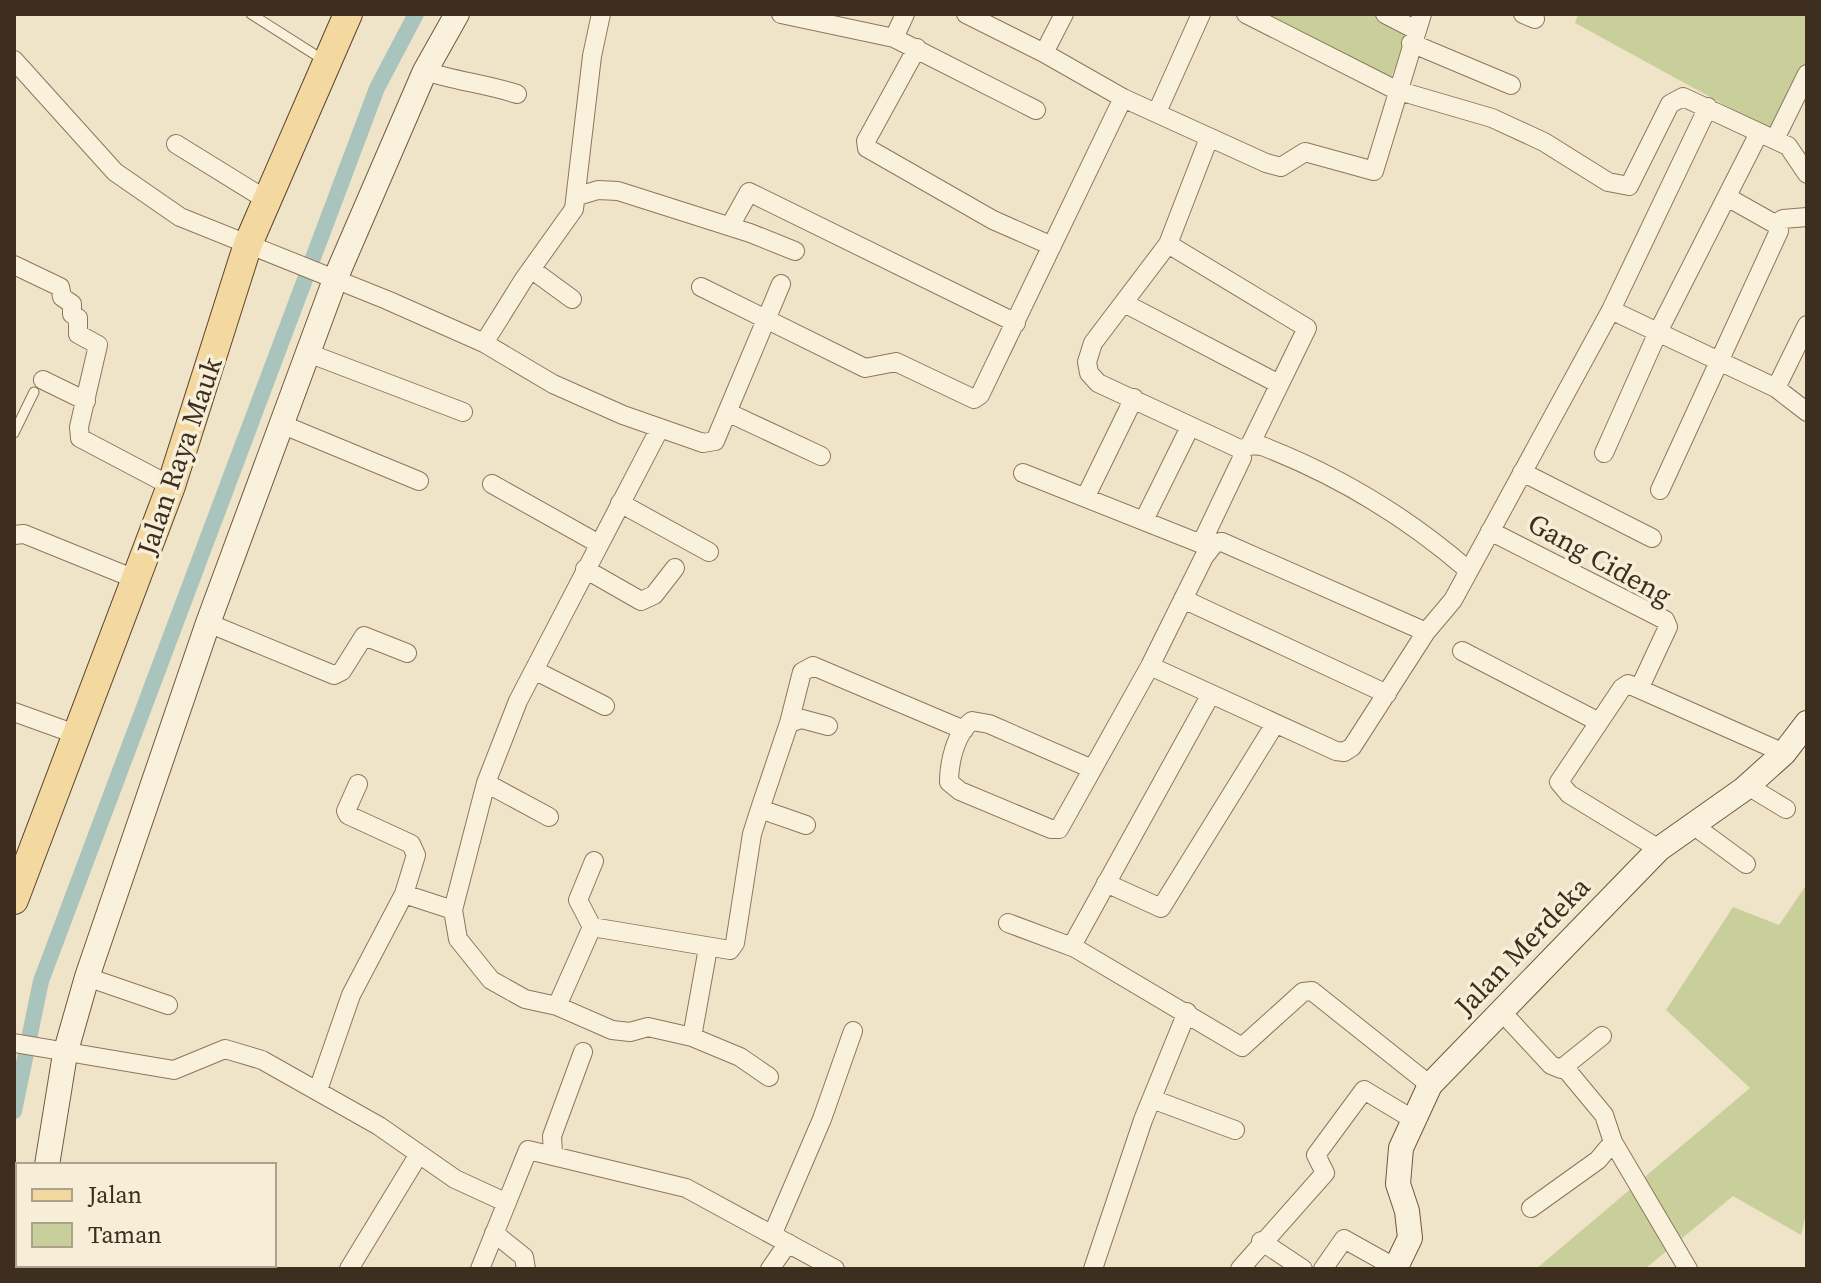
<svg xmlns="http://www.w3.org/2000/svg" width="1821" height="1283" font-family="'Source Serif 4',serif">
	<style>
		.green { fill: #c9cf9b }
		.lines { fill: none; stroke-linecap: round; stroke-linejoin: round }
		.canal { stroke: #a9c4bc; stroke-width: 16 }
		.lane-casing { stroke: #8d765c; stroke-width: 11 }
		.street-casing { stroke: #8d765c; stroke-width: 20 }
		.secondary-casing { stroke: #6f573f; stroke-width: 26 }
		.primary-casing { stroke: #5b4430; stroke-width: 30 }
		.lane { stroke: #faf1dc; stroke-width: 9 }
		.street { stroke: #faf1dc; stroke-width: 18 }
		.secondary { stroke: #faf1dc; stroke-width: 24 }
		.primary { stroke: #f3d9a0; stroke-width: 28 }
		.labels { text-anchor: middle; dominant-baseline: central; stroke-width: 7; stroke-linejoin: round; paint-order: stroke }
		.street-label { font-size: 28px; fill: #3d2e20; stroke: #f7eed8 }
	</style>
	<rect width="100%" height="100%" fill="#f0e4c8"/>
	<!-- green -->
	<path class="green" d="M 1243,14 L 1417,14 L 1387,87 Z
		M 1578,14 L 1807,14 L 1807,92 L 1785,138 L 1575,23 Z
		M 1807,884 L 1807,1210 L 1801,1235 L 1733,1196 L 1645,1269 L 1536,1269 L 1750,1088 L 1666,1010 L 1733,907 L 1779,925 Z"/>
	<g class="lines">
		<!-- canal -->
		<path class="canal" d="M 14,1111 L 41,981 L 377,88 L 416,14"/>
		<!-- lane casing -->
		<g class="lane-casing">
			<path id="lane" d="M 251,14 L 325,61
				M 14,433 L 34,392"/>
		</g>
		<!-- street casing -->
		<g class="street-casing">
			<path id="street" d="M 781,14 L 894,38 L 1036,110
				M 966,14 L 1044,53 L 1123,98 L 1266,163 L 1281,167 L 1305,152 L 1374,171 L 1422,14
				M 1246,14 L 1396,90 L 1492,118 L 1544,142 L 1608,182 L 1629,186 L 1670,104 L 1683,97 L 1788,146 L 1807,174
				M 1385,14 L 1416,30
				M 1523,14 L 1535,19
				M 894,38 L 905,14
				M 1411,43 L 1511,85
				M 917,48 L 866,141 L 867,148 L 993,220 L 1052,246
				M 1044,53 L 1064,14
				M 14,60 L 115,172 L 180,217 L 387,300 L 484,343 L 553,384 L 623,415 L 703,443 L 715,441 L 781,284
				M 425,71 C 455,81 487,84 517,94
				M 1157,112 L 1201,14
				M 1209,138 L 1168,244 L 1093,343 L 1087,362 L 1089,373 L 1098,383 L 1242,450
				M 1775,139 L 1807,74
				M 176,144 L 265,199
				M 578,196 L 598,190 L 618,191 L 750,233 L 795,251
				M 1775,224 L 1783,219 L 1807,217
				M 730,226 L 749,192 L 1016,323
				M 1168,244 L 1307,328 L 1250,445
				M 14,265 L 60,287 L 62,297 L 72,304 L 72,314 L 78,318 L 78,334 L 98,345 L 79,427 L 80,438 L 171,486
				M 531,269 L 572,299
				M 701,287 L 865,368 L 896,362 L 974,399 L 980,395 L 1123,98
				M 1124,303 L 1279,384
				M 1611,310 L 1776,388 L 1807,412
				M 484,343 L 524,279 L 574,209 L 592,56 L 601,14
				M 308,353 L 463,412
				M 43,380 L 86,401
				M 1776,388 L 1807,325
				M 727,412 L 821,456
				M 281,424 L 419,481
				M 1242,450 L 1250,445 L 1262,446 C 1337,475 1408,518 1468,570
				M 1604,453 L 1658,332 L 1759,133
				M 1522,472 L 1652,538
				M 1023,473 L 1209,547
				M 492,484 L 599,544
				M 1660,490 L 1779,231 L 1775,224 L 1727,197
				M 1086,496 L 1134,398
				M 620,503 L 709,552
				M 1144,520 L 1190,427
				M 1490,531 L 1665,620 L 1668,627 L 1640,687
				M 14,535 L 24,534 L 135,579
				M 1201,544 L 1242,458 L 1242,450
				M 585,569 L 641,601 L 654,595 L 675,568
				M 1183,599 L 1387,694
				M 208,623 L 334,675 L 342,671 L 364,636 L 407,653
				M 1462,651 L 1597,721
				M 1150,666 L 1336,751 L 1344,752 L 1352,747 L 1426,632 L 1453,600 L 1611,310 L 1708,107
				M 534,670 L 605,706
				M 14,712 L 78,735
				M 789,723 L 802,672 L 813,666 L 964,730
				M 1092,769 L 989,724 L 972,721 C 956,732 949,762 949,782 L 960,791 L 1051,829 L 1059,829 L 1150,666 L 1204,557 L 1215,543 L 1222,542 L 1426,632
				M 486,783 L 549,817
				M 1748,786 L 1786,809
				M 760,809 L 789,723 L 802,719 L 828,726
				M 1693,825 L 1746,864
				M 1659,849 L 1569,794 L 1559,782 L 1622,688 L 1628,684 L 1784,753
				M 594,861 L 578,900 L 592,927 L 730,950 L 735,943 L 752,834 L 760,809 L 806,825
				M 1106,883 L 1161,908 L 1275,724
				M 404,894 L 453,910 L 458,939 L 491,980 L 525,999 L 557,1006 L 612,1030 L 630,1032 L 648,1027 L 692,1037 L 740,1057 L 769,1077
				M 453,910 L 486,783 L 518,701 L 660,428
				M 1008,923 L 1075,948 L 1242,1047 L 1303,992 L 1312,991 L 1430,1085
				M 1075,948 L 1074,942 L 1211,694
				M 87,977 L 168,1005
				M 557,1006 L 592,927
				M 1500,1010 L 1551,1065 L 1561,1069 L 1602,1036
				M 692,1037 L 708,948
				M 14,1043 L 174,1070 L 225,1049 L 262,1060 L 379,1126 L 455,1179 L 505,1202
				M 1565,1068 L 1604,1115 L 1613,1142 L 1688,1269
				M 318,1090 L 351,995 L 404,894 L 416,855 L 411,844 L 348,815 L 346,811 L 358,784
				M 1152,1099 L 1235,1130
				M 553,1153 L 552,1136 L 583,1052
				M 1531,1208 L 1598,1160 L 1613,1142
				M 494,1233 L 524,1257 L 526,1269
				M 773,1233 L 822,1119 L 853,1031
				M 1261,1241 L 1303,1269
				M 212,1265 L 219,1269
				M 349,1269 L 419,1154
				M 480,1269 L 528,1150 L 686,1188 L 835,1269
				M 770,1269 L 788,1243
				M 1093,1269 L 1143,1120 L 1187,1012
				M 1240,1269 L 1325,1173 L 1316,1155 L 1364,1090 L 1414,1120
				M 1323,1269 L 1344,1239 L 1396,1268"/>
		</g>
		<!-- secondary casing -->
		<g class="secondary-casing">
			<path id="secondary" d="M 47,1165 L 65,1054 L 87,977 L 208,623 L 336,277 L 425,71 L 457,14
				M 35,1269 L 36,1265
				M 1395,1269 L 1410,1238 L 1407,1211 L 1398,1184 L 1401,1148 L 1430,1085 L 1659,849 L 1744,789 L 1784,753 L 1807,723"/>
		</g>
		<!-- primary casing -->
		<g class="primary-casing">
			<path id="primary" d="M 14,900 L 171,486 L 248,244 L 348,14"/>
		</g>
		<!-- lane -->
		<use href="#lane" class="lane"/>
		<!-- street -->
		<use href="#street" class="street"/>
		<!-- secondary -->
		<use href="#secondary" class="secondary"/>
		<!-- primary -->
		<use href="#primary" class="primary"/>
	</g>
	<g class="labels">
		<!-- street labels -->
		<g class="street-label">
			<text transform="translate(179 456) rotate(-71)">Jalan Raya Mauk</text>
			<text transform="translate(1600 559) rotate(29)">Gang Cideng</text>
			<text transform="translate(1522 946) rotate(-46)">Jalan Merdeka</text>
		</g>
	</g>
	<!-- border -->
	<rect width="1821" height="1283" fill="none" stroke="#3d2e20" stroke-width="32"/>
	<!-- legend -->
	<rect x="16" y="1163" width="260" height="104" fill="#f7eed8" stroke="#ada18e" stroke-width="2"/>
	<rect x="32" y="1189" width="40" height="12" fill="#f3d9a0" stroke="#ada18e" stroke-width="2"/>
	<text x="88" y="1203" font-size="24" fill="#3d2e20">Jalan</text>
	<rect x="32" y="1223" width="40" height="24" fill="#c9cf9b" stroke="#ada18e" stroke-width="2"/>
	<text x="88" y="1243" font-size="24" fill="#3d2e20">Taman</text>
</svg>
